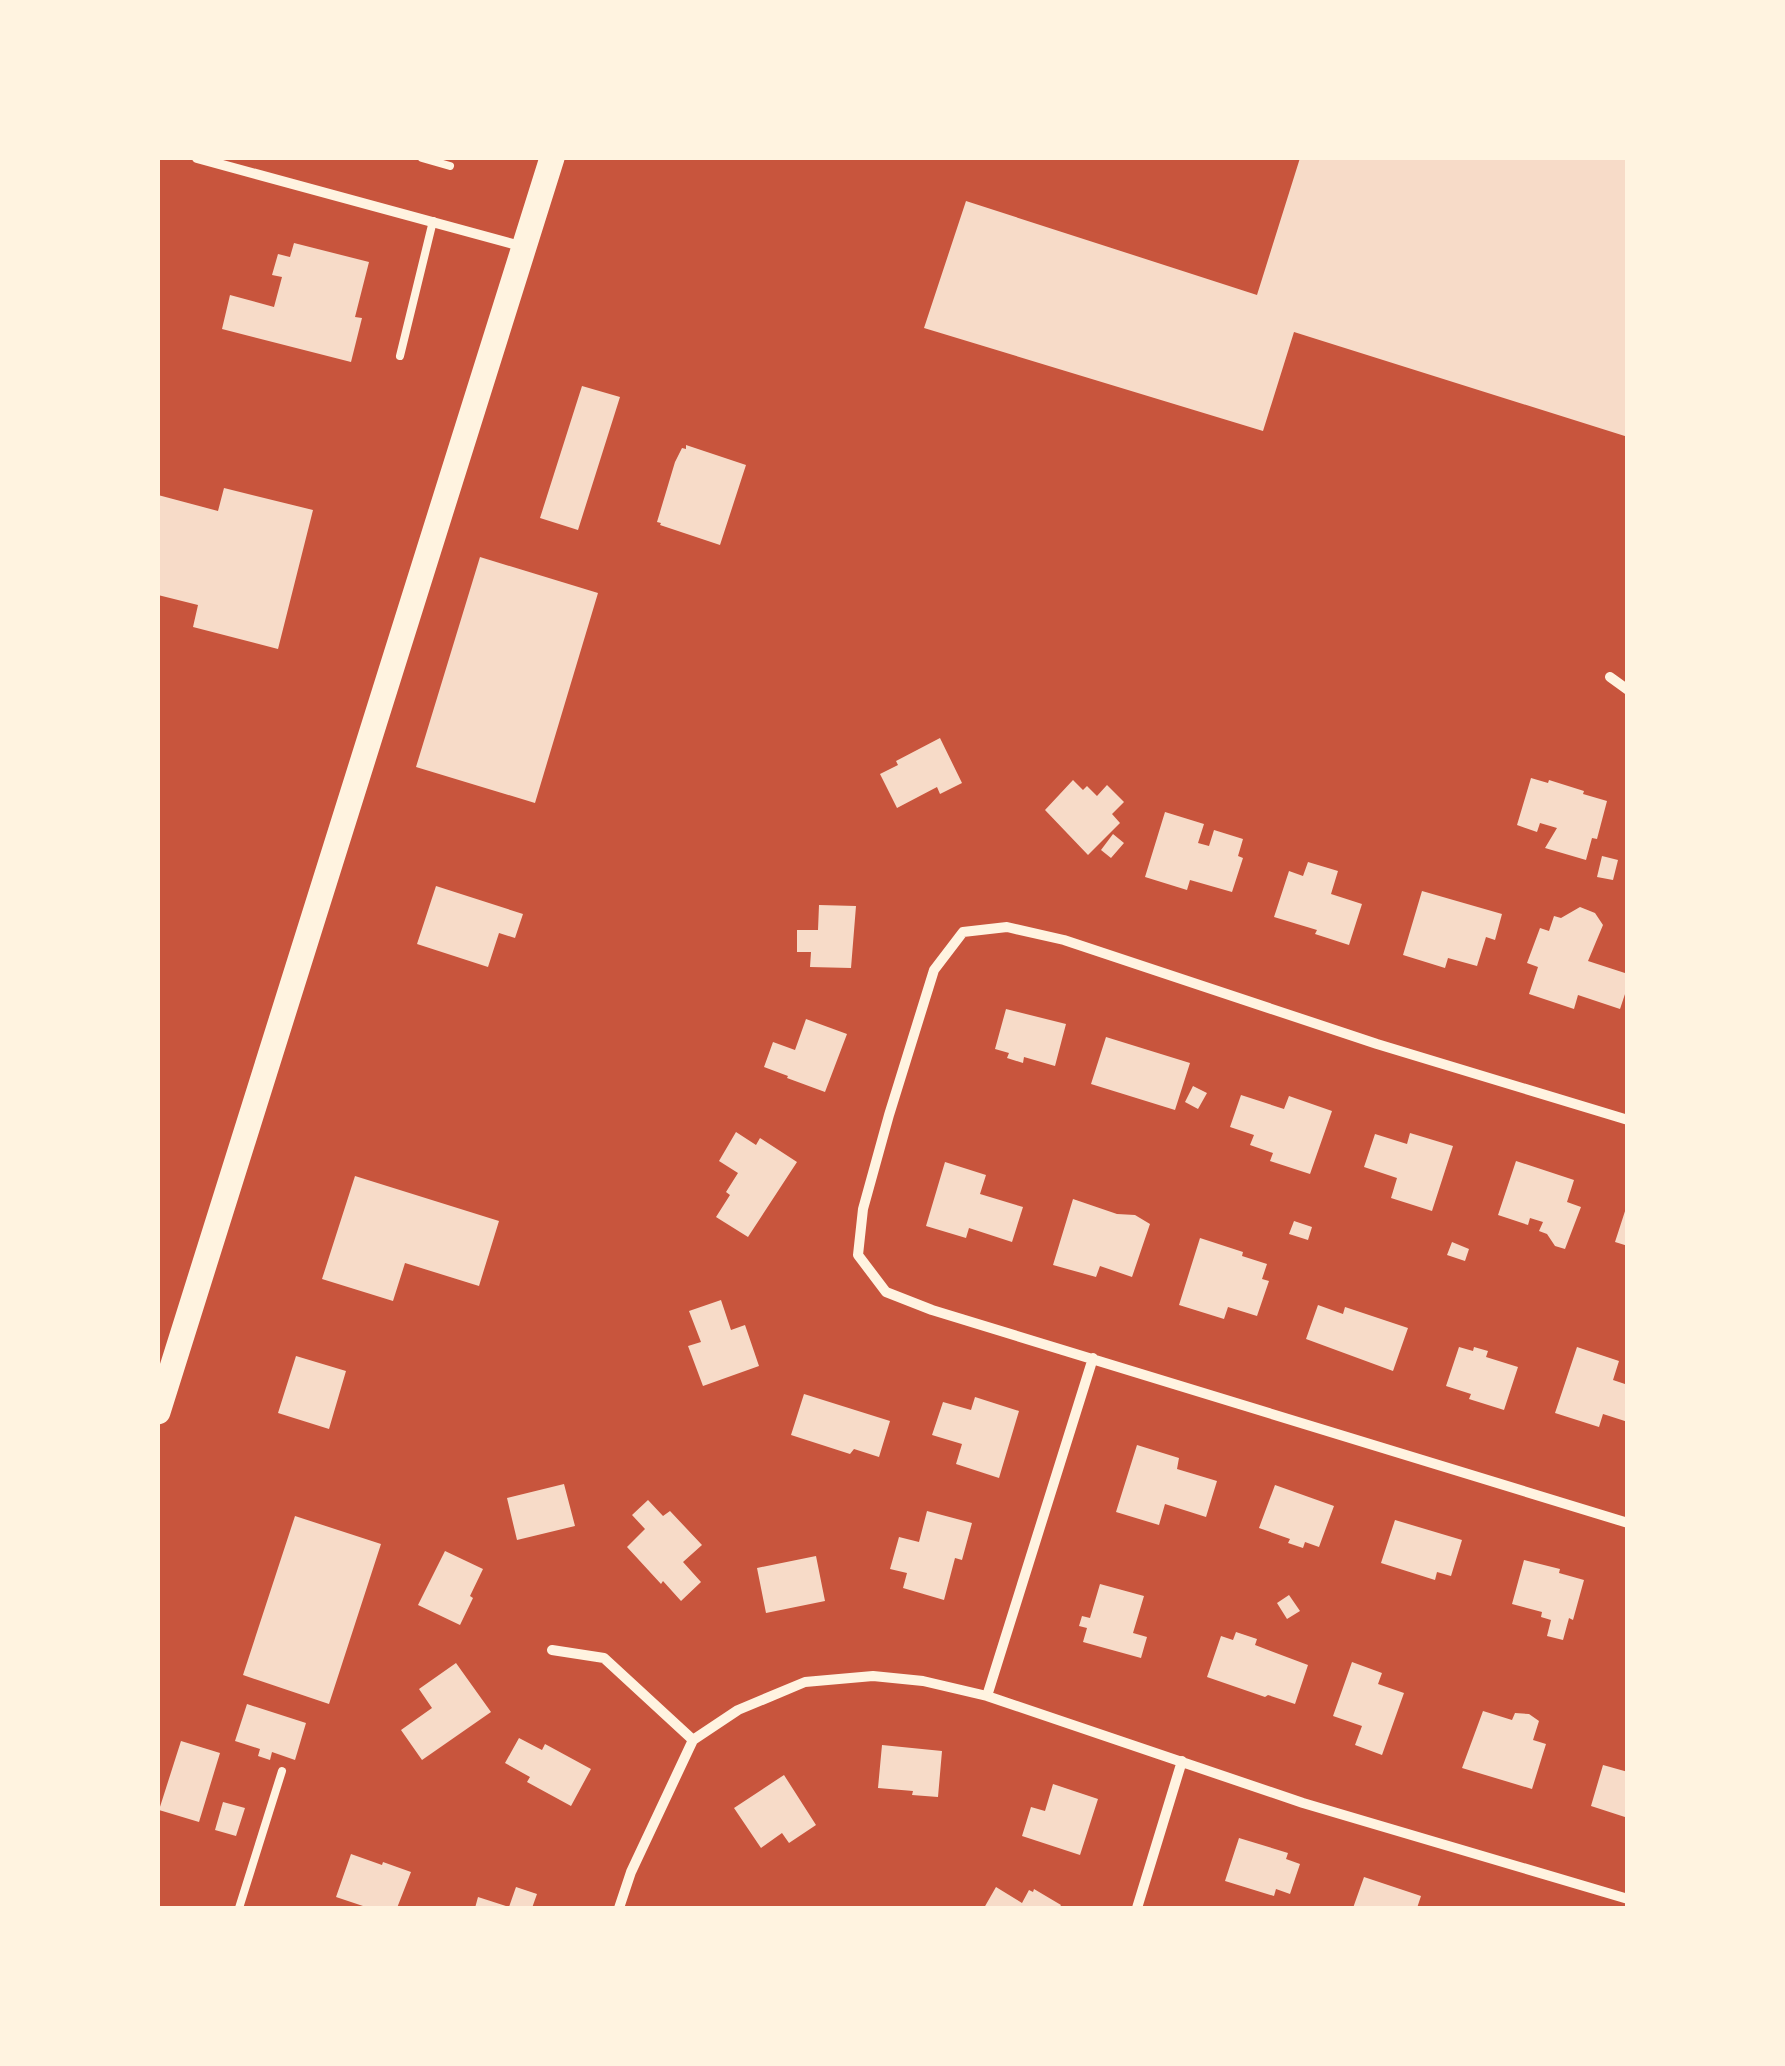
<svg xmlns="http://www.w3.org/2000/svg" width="1785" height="2066" font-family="Manrope,sans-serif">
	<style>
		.building { fill: #f7dbc8 }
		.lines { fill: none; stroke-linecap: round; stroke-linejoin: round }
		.service { stroke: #fff3e0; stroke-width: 8 }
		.minor { stroke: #fff3e0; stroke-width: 10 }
		.primary { stroke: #fff3e0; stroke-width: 25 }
	</style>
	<rect width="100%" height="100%" fill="#c8553d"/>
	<!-- building -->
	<path class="building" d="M 1300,158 L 1628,158 L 1628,437 L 1294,332 L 1263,431 L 924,328 L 966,201 L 1257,295 Z
		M 294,243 L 369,262 L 355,317 L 362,318 L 351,362 L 222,329 L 230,295 L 274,307 L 282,277 L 272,275 L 278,254 L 290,257 Z
		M 582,386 L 620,397 L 578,530 L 540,518 Z
		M 686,445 L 746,465 L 720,545 L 660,525 L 661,523 L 657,522 L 675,462 L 682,448 L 686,449 Z
		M 224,488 L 313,510 L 278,649 L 193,627 L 198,605 L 158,595 L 158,495 L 218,511 Z
		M 480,557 L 598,593 L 535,803 L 416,767 Z
		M 940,738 L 962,783 L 940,794 L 937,787 L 897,808 L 880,774 L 898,765 L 896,761 Z
		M 1531,778 L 1548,783 L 1549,780 L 1584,791 L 1583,794 L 1607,801 L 1597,839 L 1592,838 L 1586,860 L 1545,848 L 1557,828 L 1540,823 L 1537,832 L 1517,825 Z
		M 1073,780 L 1083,790 L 1087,786 L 1097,796 L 1107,785 L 1124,802 L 1112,814 L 1120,823 L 1088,855 L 1045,810 Z
		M 1165,812 L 1204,824 L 1198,843 L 1209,846 L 1214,830 L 1243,839 L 1238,856 L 1243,858 L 1232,892 L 1190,880 L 1187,890 L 1145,877 Z
		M 1113,834 L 1124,843 L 1111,858 L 1101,850 Z
		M 1602,856 L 1618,860 L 1613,880 L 1597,877 Z
		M 1308,862 L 1338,871 L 1331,894 L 1362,904 L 1349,945 L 1315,934 L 1317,930 L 1274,917 L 1289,871 L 1303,876 Z
		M 436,886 L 523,914 L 515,938 L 499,933 L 488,967 L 417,944 Z
		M 1422,891 L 1502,914 L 1495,940 L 1486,937 L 1477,966 L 1448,958 L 1445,968 L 1403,955 Z
		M 819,905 L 856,906 L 851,968 L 810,967 L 811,952 L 797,952 L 797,930 L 818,930 Z
		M 1580,907 L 1595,913 L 1603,925 L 1588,961 L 1628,974 L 1628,985 L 1620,1009 L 1578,995 L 1574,1009 L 1529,994 L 1538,967 L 1527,963 L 1540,928 L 1549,931 L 1554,916 L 1561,918 Z
		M 1006,1009 L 1066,1024 L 1055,1066 L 1024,1057 L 1023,1063 L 1007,1058 L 1009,1053 L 995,1049 Z
		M 806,1019 L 847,1034 L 825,1092 L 787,1078 L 788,1076 L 764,1067 L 773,1042 L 795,1050 Z
		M 1106,1037 L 1190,1063 L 1175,1110 L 1091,1084 Z
		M 1193,1086 L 1207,1093 L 1198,1109 L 1185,1102 Z
		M 1241,1095 L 1284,1109 L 1289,1096 L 1332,1111 L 1310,1174 L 1270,1161 L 1273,1153 L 1250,1145 L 1254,1135 L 1230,1127 Z
		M 736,1132 L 756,1145 L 760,1138 L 797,1162 L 748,1237 L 716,1217 L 730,1195 L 726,1192 L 738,1173 L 719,1161 Z
		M 1410,1133 L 1453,1146 L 1432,1211 L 1391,1198 L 1397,1178 L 1364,1167 L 1375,1134 L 1407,1144 Z
		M 1516,1161 L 1574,1180 L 1567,1202 L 1581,1207 L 1565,1249 L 1555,1246 L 1547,1234 L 1539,1231 L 1543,1222 L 1530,1218 L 1528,1225 L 1498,1215 Z
		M 945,1162 L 986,1175 L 980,1194 L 1023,1207 L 1012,1242 L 969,1228 L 966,1238 L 926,1226 Z
		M 355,1176 L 499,1221 L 479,1286 L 405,1263 L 393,1301 L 322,1279 Z
		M 1073,1199 L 1117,1214 L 1135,1215 L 1150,1224 L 1132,1277 L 1100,1266 L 1096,1277 L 1053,1265 Z
		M 1627,1205 L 1628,1205 L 1628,1246 L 1615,1242 Z
		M 1294,1221 L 1312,1227 L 1308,1240 L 1289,1234 Z
		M 1200,1238 L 1243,1252 L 1242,1256 L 1267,1264 L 1262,1279 L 1269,1281 L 1257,1316 L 1228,1307 L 1224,1319 L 1179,1305 Z
		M 1452,1242 L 1469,1249 L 1465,1261 L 1447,1255 Z
		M 721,1300 L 731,1330 L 745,1325 L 759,1366 L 703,1386 L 688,1346 L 701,1342 L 689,1311 Z
		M 1318,1305 L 1343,1314 L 1345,1307 L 1408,1328 L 1393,1371 L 1306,1339 Z
		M 1459,1347 L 1473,1351 L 1474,1347 L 1488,1351 L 1486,1357 L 1518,1367 L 1504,1410 L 1469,1399 L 1471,1394 L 1446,1386 Z
		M 1577,1347 L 1619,1361 L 1613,1380 L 1628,1385 L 1628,1422 L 1603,1414 L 1599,1427 L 1555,1413 Z
		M 296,1356 L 346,1371 L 329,1429 L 278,1413 Z
		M 804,1394 L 890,1421 L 879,1457 L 854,1449 L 850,1454 L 791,1435 Z
		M 975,1397 L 1019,1411 L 999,1478 L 956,1464 L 962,1444 L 932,1435 L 943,1402 L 971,1410 Z
		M 1137,1445 L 1179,1458 L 1177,1469 L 1217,1481 L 1206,1517 L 1165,1504 L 1159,1525 L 1116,1512 Z
		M 564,1484 L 575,1526 L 517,1540 L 507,1498 Z
		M 1275,1485 L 1334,1506 L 1319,1547 L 1305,1542 L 1303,1548 L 1288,1543 L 1290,1539 L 1259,1528 Z
		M 648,1500 L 663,1516 L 670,1511 L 702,1545 L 683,1562 L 701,1582 L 681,1601 L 663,1581 L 661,1584 L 627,1547 L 645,1529 L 632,1515 Z
		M 927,1511 L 972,1523 L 962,1560 L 955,1558 L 944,1600 L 903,1588 L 907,1573 L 890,1569 L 899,1537 L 919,1542 Z
		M 295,1516 L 381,1544 L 329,1704 L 243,1675 Z
		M 1395,1520 L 1462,1540 L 1451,1576 L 1437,1572 L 1435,1580 L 1381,1563 Z
		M 445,1551 L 483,1569 L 470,1596 L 473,1598 L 460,1625 L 418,1605 Z
		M 816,1556 L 825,1601 L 766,1613 L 757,1568 Z
		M 1524,1560 L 1560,1569 L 1559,1573 L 1584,1580 L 1573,1620 L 1569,1618 L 1563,1640 L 1547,1636 L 1551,1620 L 1541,1617 L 1542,1612 L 1512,1604 Z
		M 1100,1584 L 1144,1596 L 1133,1633 L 1147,1637 L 1141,1658 L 1083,1642 L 1087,1628 L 1079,1626 L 1082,1616 L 1090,1618 Z
		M 1289,1595 L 1300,1611 L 1287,1619 L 1277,1603 Z
		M 1236,1632 L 1257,1639 L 1255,1645 L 1308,1665 L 1295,1704 L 1268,1695 L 1265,1697 L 1207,1677 L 1221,1636 L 1233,1640 Z
		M 1352,1662 L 1382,1673 L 1378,1684 L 1404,1693 L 1382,1755 L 1355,1745 L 1362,1726 L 1333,1716 Z
		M 456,1663 L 491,1712 L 422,1760 L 401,1730 L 432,1708 L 419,1689 Z
		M 247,1704 L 306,1723 L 295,1760 L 272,1752 L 270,1760 L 258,1756 L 260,1749 L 235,1741 Z
		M 1483,1711 L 1512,1720 L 1515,1713 L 1529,1714 L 1539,1721 L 1533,1740 L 1546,1744 L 1532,1789 L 1462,1768 Z
		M 519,1738 L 542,1750 L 545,1744 L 591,1769 L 571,1806 L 527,1782 L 530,1777 L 505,1763 Z
		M 181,1741 L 220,1753 L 199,1822 L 159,1810 Z
		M 882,1745 L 942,1751 L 938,1797 L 912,1795 L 913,1791 L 878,1788 Z
		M 1603,1765 L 1628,1772 L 1628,1818 L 1591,1806 Z
		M 784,1775 L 816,1825 L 789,1843 L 782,1833 L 761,1848 L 734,1808 Z
		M 1053,1784 L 1098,1799 L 1080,1855 L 1022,1836 L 1031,1807 L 1045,1811 Z
		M 223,1802 L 245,1808 L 236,1836 L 215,1830 Z
		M 1239,1838 L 1288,1853 L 1286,1859 L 1300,1864 L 1290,1894 L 1276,1889 L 1274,1896 L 1225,1881 Z
		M 351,1854 L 382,1865 L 383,1862 L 411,1872 L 397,1908 L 369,1908 L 336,1897 Z
		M 1364,1877 L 1421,1896 L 1417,1908 L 1353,1908 Z
		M 516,1887 L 537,1894 L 532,1908 L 475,1908 L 478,1897 L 509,1907 Z
		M 996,1887 L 1022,1903 L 1029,1890 L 1033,1892 L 1034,1889 L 1061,1905 L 1059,1908 L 984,1908 Z"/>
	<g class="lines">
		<!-- service -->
		<path class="service" d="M 422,158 L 450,166
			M 400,356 L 433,221
			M 239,1908 L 282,1771"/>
		<!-- minor -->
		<path class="minor" d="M 197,158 L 524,247
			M 1610,677 L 1628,690
			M 1628,1120 L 1377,1044 L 1064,940 L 1007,927 L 963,932 L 934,970 L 889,1115 L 863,1209 L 858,1255 L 886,1292 L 932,1310 L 1628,1523
			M 552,1650 L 604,1658 L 693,1740
			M 987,1696 L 1093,1358
			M 619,1908 L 631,1872 L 693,1740 L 738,1710 L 805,1682 L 873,1676 L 923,1681 L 987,1696 L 1303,1803 L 1628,1899
			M 1137,1908 L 1182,1761"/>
		<!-- primary -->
		<path class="primary" d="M 158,1412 L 552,158"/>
	</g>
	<!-- border -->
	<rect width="1785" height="2066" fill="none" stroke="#fff3e0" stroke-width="320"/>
</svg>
